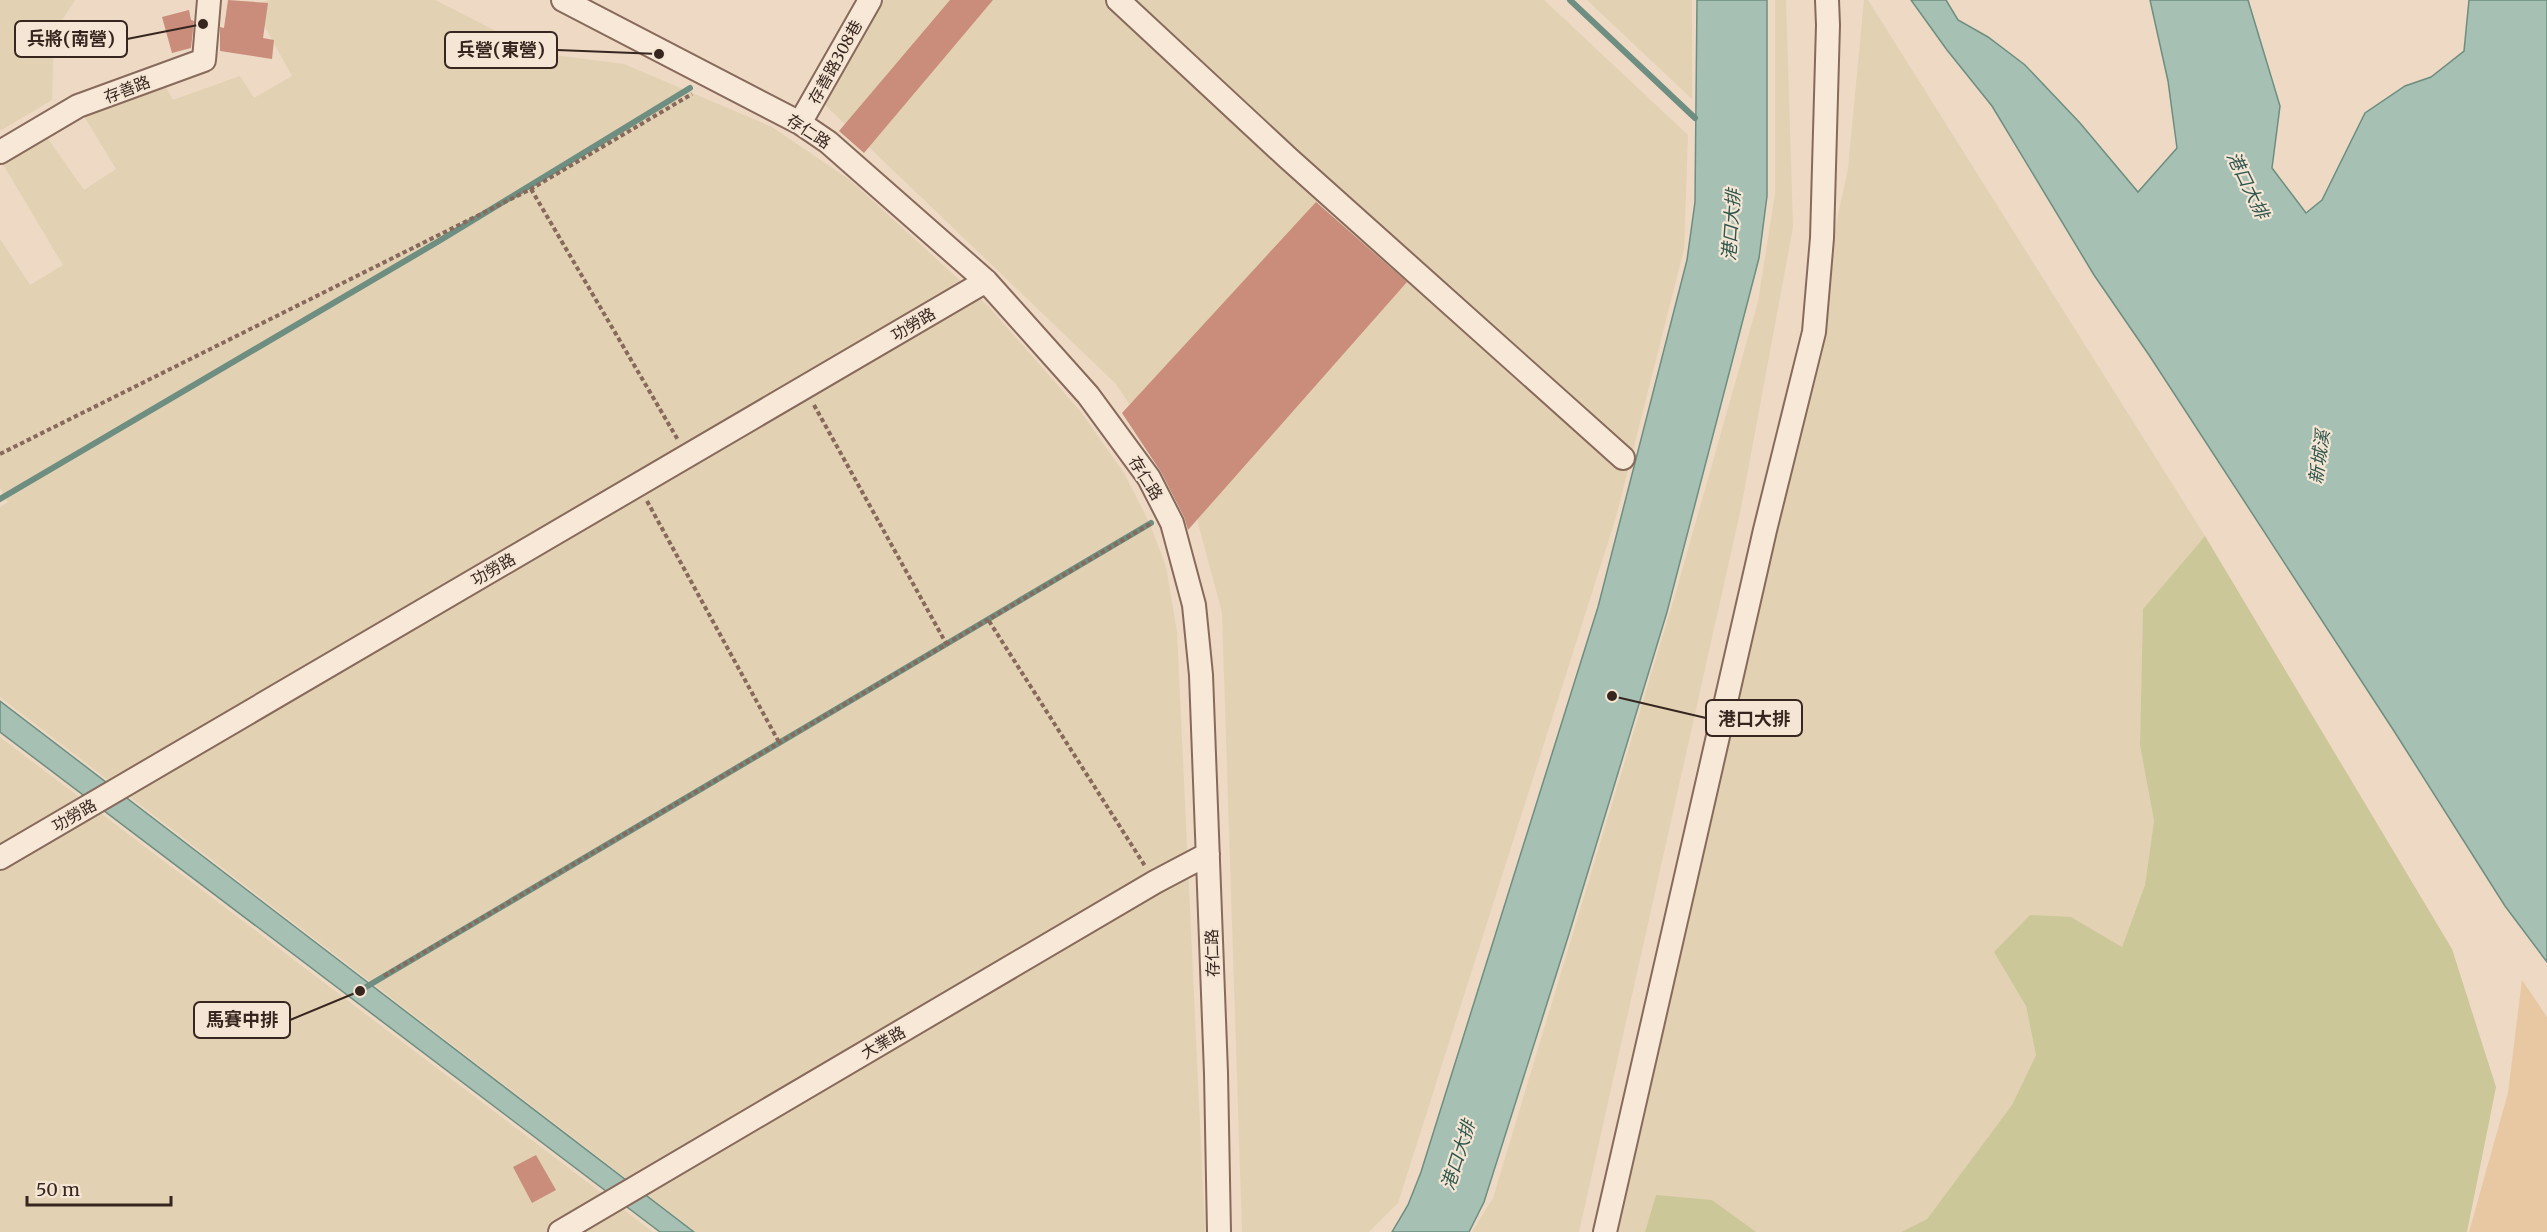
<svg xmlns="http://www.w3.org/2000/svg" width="2547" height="1232" font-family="Merriweather,'Noto Sans TC',serif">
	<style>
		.farmland { fill: #e2d1b2 }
		.green { fill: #cbc798 }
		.sand { fill: #e8c8a2 }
		.water { fill: #a6c0b3; stroke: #6d8e80; stroke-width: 1.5 }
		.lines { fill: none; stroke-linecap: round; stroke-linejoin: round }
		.stream { stroke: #6d8e80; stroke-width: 6 }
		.building { fill: #ca8d7b }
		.minor-casing { stroke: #876a5b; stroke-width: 26 }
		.path { stroke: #876a5b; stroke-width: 4; stroke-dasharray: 4.5 3; stroke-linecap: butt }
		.minor { stroke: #f8e8d7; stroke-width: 22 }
		.labels { text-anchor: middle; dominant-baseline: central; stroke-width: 4.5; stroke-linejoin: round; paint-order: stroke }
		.street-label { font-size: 16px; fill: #37261f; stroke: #f4e5d4 }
		.water-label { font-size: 18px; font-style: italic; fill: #2e574d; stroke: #f4e5d4 }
		.leader { fill: none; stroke: #37261f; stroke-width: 2 }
		.callout-dot { fill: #37261f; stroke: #f4e5d4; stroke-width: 2 }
		.callout { fill: #f4e5d4; stroke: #37261f; stroke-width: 2 }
		.callout-label { font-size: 18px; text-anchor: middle; font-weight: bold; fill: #37261f }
	</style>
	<rect width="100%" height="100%" fill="#edd9c4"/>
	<!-- farmland -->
	<path class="farmland" d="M 0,0 L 75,0 L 54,33 L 52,100 L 0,131 Z
		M 270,0 L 435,0 L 539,53 L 624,64 L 772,127 L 850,180 L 989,307 L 1081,412 L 1124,473 L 1150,524 L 1166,567 L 1177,632 L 1205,1232 L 696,1232 L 0,697 L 0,507 L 8,502 L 0,488 L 0,239 L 30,285 L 63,265 L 1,161 L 46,136 L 84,190 L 116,169 L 84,116 L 163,82 L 173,100 L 240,76 L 254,98 L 292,76 L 253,5 Z
		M 884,0 L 1544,0 L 1688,135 L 1684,249 L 1616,517 L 1398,1203 L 1369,1232 L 1242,1232 L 1222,612 L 1189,490 L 1115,383 L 825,105 Z
		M 1587,0 L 1692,0 L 1692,99 Z
		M 1775,0 L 1786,0 L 1793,227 L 1741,508 L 1579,1232 L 1472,1232 L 1493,1198 L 1676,592 L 1758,302 L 1775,194 Z
		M 1864,0 L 1868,0 L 2205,536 L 2143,609 L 2140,745 L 2154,821 L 2145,885 L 2122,947 L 2071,917 L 1995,952 L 2026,1006 L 2036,1055 L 2012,1105 L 1927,1219 L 1901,1232 L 1756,1232 L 1656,1195 L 1645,1232 L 1617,1232 L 1848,169 Z
		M 0,737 L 653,1232 L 0,1232 Z"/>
	<!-- green -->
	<path class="green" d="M 2205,536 L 2452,949 L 2496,1087 L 2467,1232 L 1901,1232 L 1927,1219 L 2012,1105 L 2036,1055 L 2026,1006 L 1994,952 L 2030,915 L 2071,917 L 2122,947 L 2145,885 L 2154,821 L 2140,745 L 2143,609 Z
		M 1656,1195 L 1712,1200 L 1756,1232 L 1645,1232 Z"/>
	<!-- sand -->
	<path class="sand" d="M 2522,980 L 2547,1017 L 2547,1232 L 2469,1232 L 2508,1093 Z"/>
	<!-- water -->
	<path class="water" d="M 1697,0 L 1767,0 L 1767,196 L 1759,258 L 1667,612 L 1569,934 L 1484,1202 L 1469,1232 L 1392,1232 L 1408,1205 L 1421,1172 L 1598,607 L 1687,260 L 1695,202 Z
		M 1911,0 L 1946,0 L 1958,20 L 1988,37 L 2025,65 L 2080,123 L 2138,192 L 2177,148 L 2168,81 L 2150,0 L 2248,0 L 2280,106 L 2272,168 L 2306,213 L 2322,200 L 2365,113 L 2405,86 L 2431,77 L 2464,51 L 2469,0 L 2547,0 L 2547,962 L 2505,906 L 2394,731 L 2149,355 L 2094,275 L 1992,106 L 1947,50 Z
		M 0,701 L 694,1232 L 660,1232 L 0,732 Z"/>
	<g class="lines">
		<!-- stream -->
		<path class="stream" d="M 1570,0 L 1695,118
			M 0,499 L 439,241 L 690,88
			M 366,987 L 1151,523"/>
	</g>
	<!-- building -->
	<path class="building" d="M 228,0 L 268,3 L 263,38 L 274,40 L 272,59 L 220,51 L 220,27 L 224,28 Z
		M 950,0 L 993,0 L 864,153 L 839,131 Z
		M 189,10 L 191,20 L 194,21 L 191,48 L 172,53 L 162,17 Z
		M 1316,202 L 1407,282 L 1188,530 L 1184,517 L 1161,472 L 1122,413 Z
		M 536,1155 L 556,1190 L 532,1203 L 513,1167 Z"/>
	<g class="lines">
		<!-- minor casing -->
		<g class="minor-casing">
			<path id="minor" d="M 563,0 L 800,123 L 828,142 L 986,281 L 1088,395 L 1149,478 L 1172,523 L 1194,605 L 1201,675 L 1216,1073 L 1219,1232
				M 1118,0 L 1288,158 L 1623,458
				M 800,123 L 870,0
				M 0,152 L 78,106 L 204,60 L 209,0
				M 0,858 L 986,281
				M 560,1232 L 1155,882 L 1208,854
				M 1605,1232 L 1765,530 L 1814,332 L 1822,238 L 1828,25 L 1827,0"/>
		</g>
		<!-- path -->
		<path class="path" d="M 531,189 L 678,440
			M 814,405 L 947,645
			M 0,454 L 531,189 L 692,94
			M 647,501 L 780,744
			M 989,621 L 1145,866
			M 384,976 L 1150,524"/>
		<!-- minor -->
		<use href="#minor" class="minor"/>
	</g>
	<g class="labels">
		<!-- street labels -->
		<g class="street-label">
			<text transform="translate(835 62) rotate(-61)">存善路308巷</text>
			<text transform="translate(127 89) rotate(-21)">存善路</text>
			<text transform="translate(809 131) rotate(33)">存仁路</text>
			<text transform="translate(913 324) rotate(-31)">功勞路</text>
			<text transform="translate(1146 478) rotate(58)">存仁路</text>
			<text transform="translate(493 569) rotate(-30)">功勞路</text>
			<text transform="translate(74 815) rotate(-30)">功勞路</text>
			<text transform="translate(1212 953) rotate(-92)">存仁路</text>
			<text transform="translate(883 1042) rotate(-30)">大業路</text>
		</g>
		<!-- water labels -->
		<g class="water-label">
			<text transform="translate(2248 185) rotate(64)">港口大排</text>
			<text transform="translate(1731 225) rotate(-86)">港口大排</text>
			<text transform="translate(2319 457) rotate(-82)">新城溪</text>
			<text transform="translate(1458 1155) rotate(-72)">港口大排</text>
		</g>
	</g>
	<!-- callouts -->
	<path class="leader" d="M203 24L127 39M659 54L557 50M1612 696L1706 718M360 991L290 1020"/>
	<g class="callout-dot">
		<circle cx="203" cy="24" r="6"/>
		<circle cx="659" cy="54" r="6"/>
		<circle cx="1612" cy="696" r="6"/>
		<circle cx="360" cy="991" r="6"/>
	</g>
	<g class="callout">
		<rect x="15" y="21" width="112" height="36" rx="6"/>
		<rect x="445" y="32" width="112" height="36" rx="6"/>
		<rect x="1706" y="700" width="96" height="36" rx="6"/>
		<rect x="194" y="1002" width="96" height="36" rx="6"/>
	</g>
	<g class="callout-label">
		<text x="71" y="45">兵將(南營)</text>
		<text x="501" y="56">兵營(東營)</text>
		<text x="1754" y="725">港口大排</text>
		<text x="242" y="1026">馬賽中排</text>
	</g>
	<!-- scale -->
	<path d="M27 1196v9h144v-9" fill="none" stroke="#37261f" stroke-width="3"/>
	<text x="36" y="1196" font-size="18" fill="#37261f" stroke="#f4e5d4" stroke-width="4.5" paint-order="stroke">50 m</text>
</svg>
